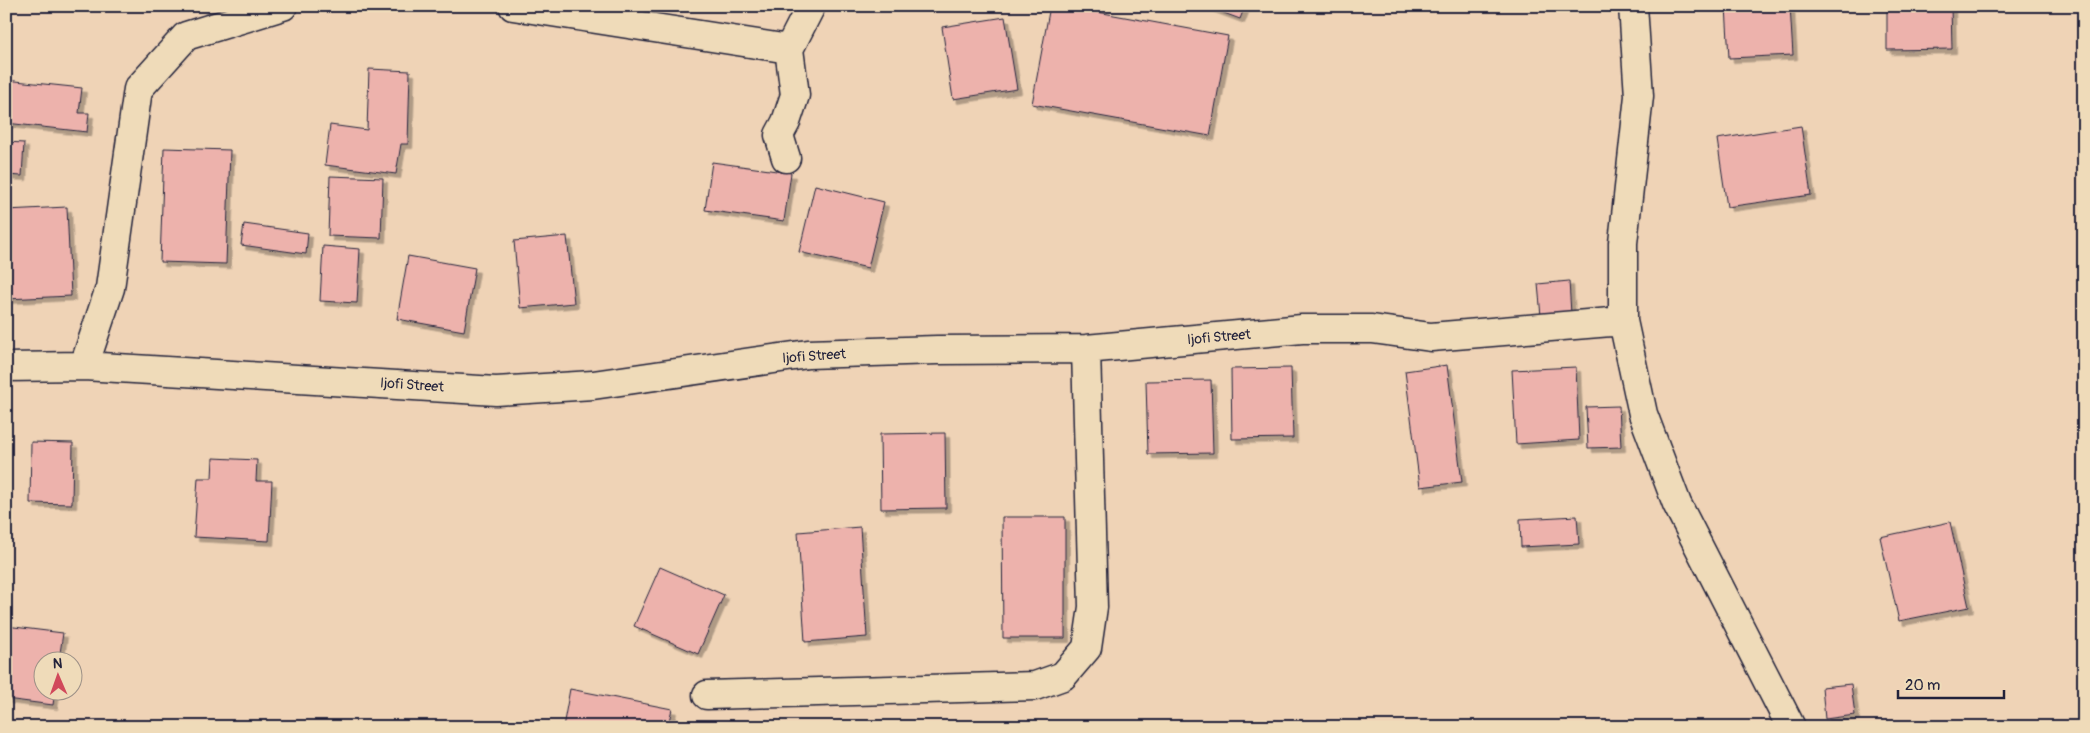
<svg xmlns="http://www.w3.org/2000/svg" width="2090" height="733" font-family="Pangolin,sans-serif">
	<style>
		.building { fill: #edb2ac; stroke: #22223b; filter: url(#shadow) }
		.lines { fill: none; stroke-linecap: round; stroke-linejoin: round }
		.minor-casing { stroke: #22223b; stroke-width: 31 }
		.minor { stroke: #efdbb9; stroke-width: 28 }
		.labels { text-anchor: middle; dominant-baseline: central; stroke-width: 4; stroke-linejoin: round; paint-order: stroke }
		.street-label { font-size: 14px; fill: #22223b; stroke: #efdbb9 }
	</style>
	<defs>
		<filter id="shadow"><feDropShadow dx="4.5" dy="4.5" stdDeviation="0" flood-color="#0004"/></filter>
	</defs>
	<rect width="100%" height="100%" fill="#efd3b6"/>
	<filter id="ink" filterUnits="userSpaceOnUse"><feTurbulence type="fractalNoise" baseFrequency=".02" numOctaves="2"/><feDisplacementMap in="SourceGraphic" scale="10" xChannelSelector="R" yChannelSelector="G"/><feConvolveMatrix kernelMatrix="1 2 1 2 8 2 1 2 1" color-interpolation-filters="sRGB"/></filter>
	<g filter="url(#ink)">
		<!-- building -->
		<path class="building" d="M 1050,6 L 1065,6 L 1228,36 L 1210,136 L 1032,104 Z
			M 1205,6 L 1245,6 L 1240,19 Z
			M 1726,6 L 1790,6 L 1793,55 L 1729,58 Z
			M 1887,6 L 1951,6 L 1952,49 L 1887,50 Z
			M 1005,17 L 1017,89 L 953,99 L 942,27 Z
			M 369,69 L 410,71 L 408,144 L 401,144 L 396,174 L 325,165 L 330,125 L 367,130 Z
			M 6,80 L 82,88 L 79,113 L 89,113 L 87,132 L 6,123 Z
			M 1801,126 L 1811,195 L 1727,207 L 1717,139 Z
			M 6,142 L 24,143 L 22,176 L 6,175 Z
			M 164,148 L 230,150 L 226,264 L 160,262 Z
			M 712,162 L 791,173 L 784,221 L 705,210 Z
			M 330,176 L 383,178 L 381,238 L 328,236 Z
			M 815,185 L 884,202 L 868,268 L 799,252 Z
			M 67,207 L 71,296 L 6,299 L 6,210 Z
			M 244,224 L 308,233 L 306,254 L 241,245 Z
			M 567,236 L 574,303 L 520,308 L 514,241 Z
			M 323,246 L 360,249 L 357,303 L 320,301 Z
			M 408,256 L 475,268 L 464,331 L 397,319 Z
			M 1569,281 L 1571,314 L 1541,316 L 1538,284 Z
			M 1447,365 L 1462,482 L 1420,487 L 1405,371 Z
			M 1576,367 L 1579,440 L 1516,444 L 1512,370 Z
			M 1291,368 L 1293,438 L 1232,439 L 1231,369 Z
			M 1211,380 L 1213,453 L 1148,454 L 1146,381 Z
			M 1619,406 L 1621,447 L 1588,448 L 1586,407 Z
			M 945,433 L 946,508 L 881,509 L 880,434 Z
			M 31,442 L 73,443 L 72,504 L 30,503 Z
			M 213,458 L 257,460 L 256,481 L 272,481 L 269,541 L 194,537 L 198,478 L 212,478 Z
			M 1577,516 L 1579,544 L 1521,547 L 1520,519 Z
			M 1002,517 L 1065,517 L 1065,638 L 1003,638 Z
			M 1950,522 L 1969,607 L 1899,621 L 1880,537 Z
			M 860,527 L 867,637 L 805,642 L 798,532 Z
			M 660,567 L 724,595 L 698,654 L 634,626 Z
			M 6,626 L 63,633 L 59,660 L 42,660 L 42,690 L 55,690 L 53,705 L 6,699 Z
			M 1851,684 L 1855,715 L 1825,719 L 1822,687 Z
			M 570,689 L 672,709 L 669,721 L 683,725 L 682,727 L 563,727 Z"/>
		<g class="lines">
			<!-- minor casing -->
			<g class="minor-casing">
				<path id="minor" d="M 513,6 L 789,49
					M 1633,6 L 1639,96 L 1623,243 L 1623,321 L 1643,414 L 1677,504 L 1791,727
					M 786,158 L 779,135 L 786,122 L 795,95 L 789,49 L 811,6
					M 84,366 L 110,288 L 138,89 L 186,36 L 283,6
					M 6,367 L 84,366 L 496,391 L 593,385 L 808,354 L 937,350 L 1086,349 L 1302,329 L 1372,329 L 1431,337 L 1623,321
					M 707,695 L 1035,686 L 1063,676 L 1087,648 L 1093,607 L 1086,349"/>
			</g>
			<!-- minor -->
			<use href="#minor" class="minor"/>
		</g>
	</g>
	<g class="labels">
		<!-- street labels -->
		<g class="street-label">
			<text transform="translate(1219 337) rotate(-5)">Ijofi Street</text>
			<text transform="translate(814 356) rotate(-4)">Ijofi Street</text>
			<text transform="translate(412 385) rotate(4)">Ijofi Street</text>
		</g>
	</g>
	<!-- margin -->
	<rect width="2090" height="733" fill="none" stroke="#efdbb9" stroke-width="25"/>
	<rect x="12" y="12" width="2065" height="708" fill="none" stroke="#22223b" stroke-width="2" filter="url(#ink)"/>
	<!-- north arrow -->
	<g transform="translate(58 676) rotate(358)"><circle r="24" fill="#efdbb9" stroke="#9d9187"/>
	<path d="M0-4L9 19L0 12L-9 19Z" fill="#d1495b"/>
	<text y="-8" font-size="14" font-weight="bold" text-anchor="middle" fill="#22223b">N</text>
	</g>
	<!-- scale -->
	<path d="M1898 690v8h106v-8" fill="none" stroke="#22223b" stroke-width="2.5"/>
	<text x="1905" y="690" font-size="15" fill="#22223b" stroke="#efdbb9" stroke-width="4" paint-order="stroke">20 m</text>
</svg>
